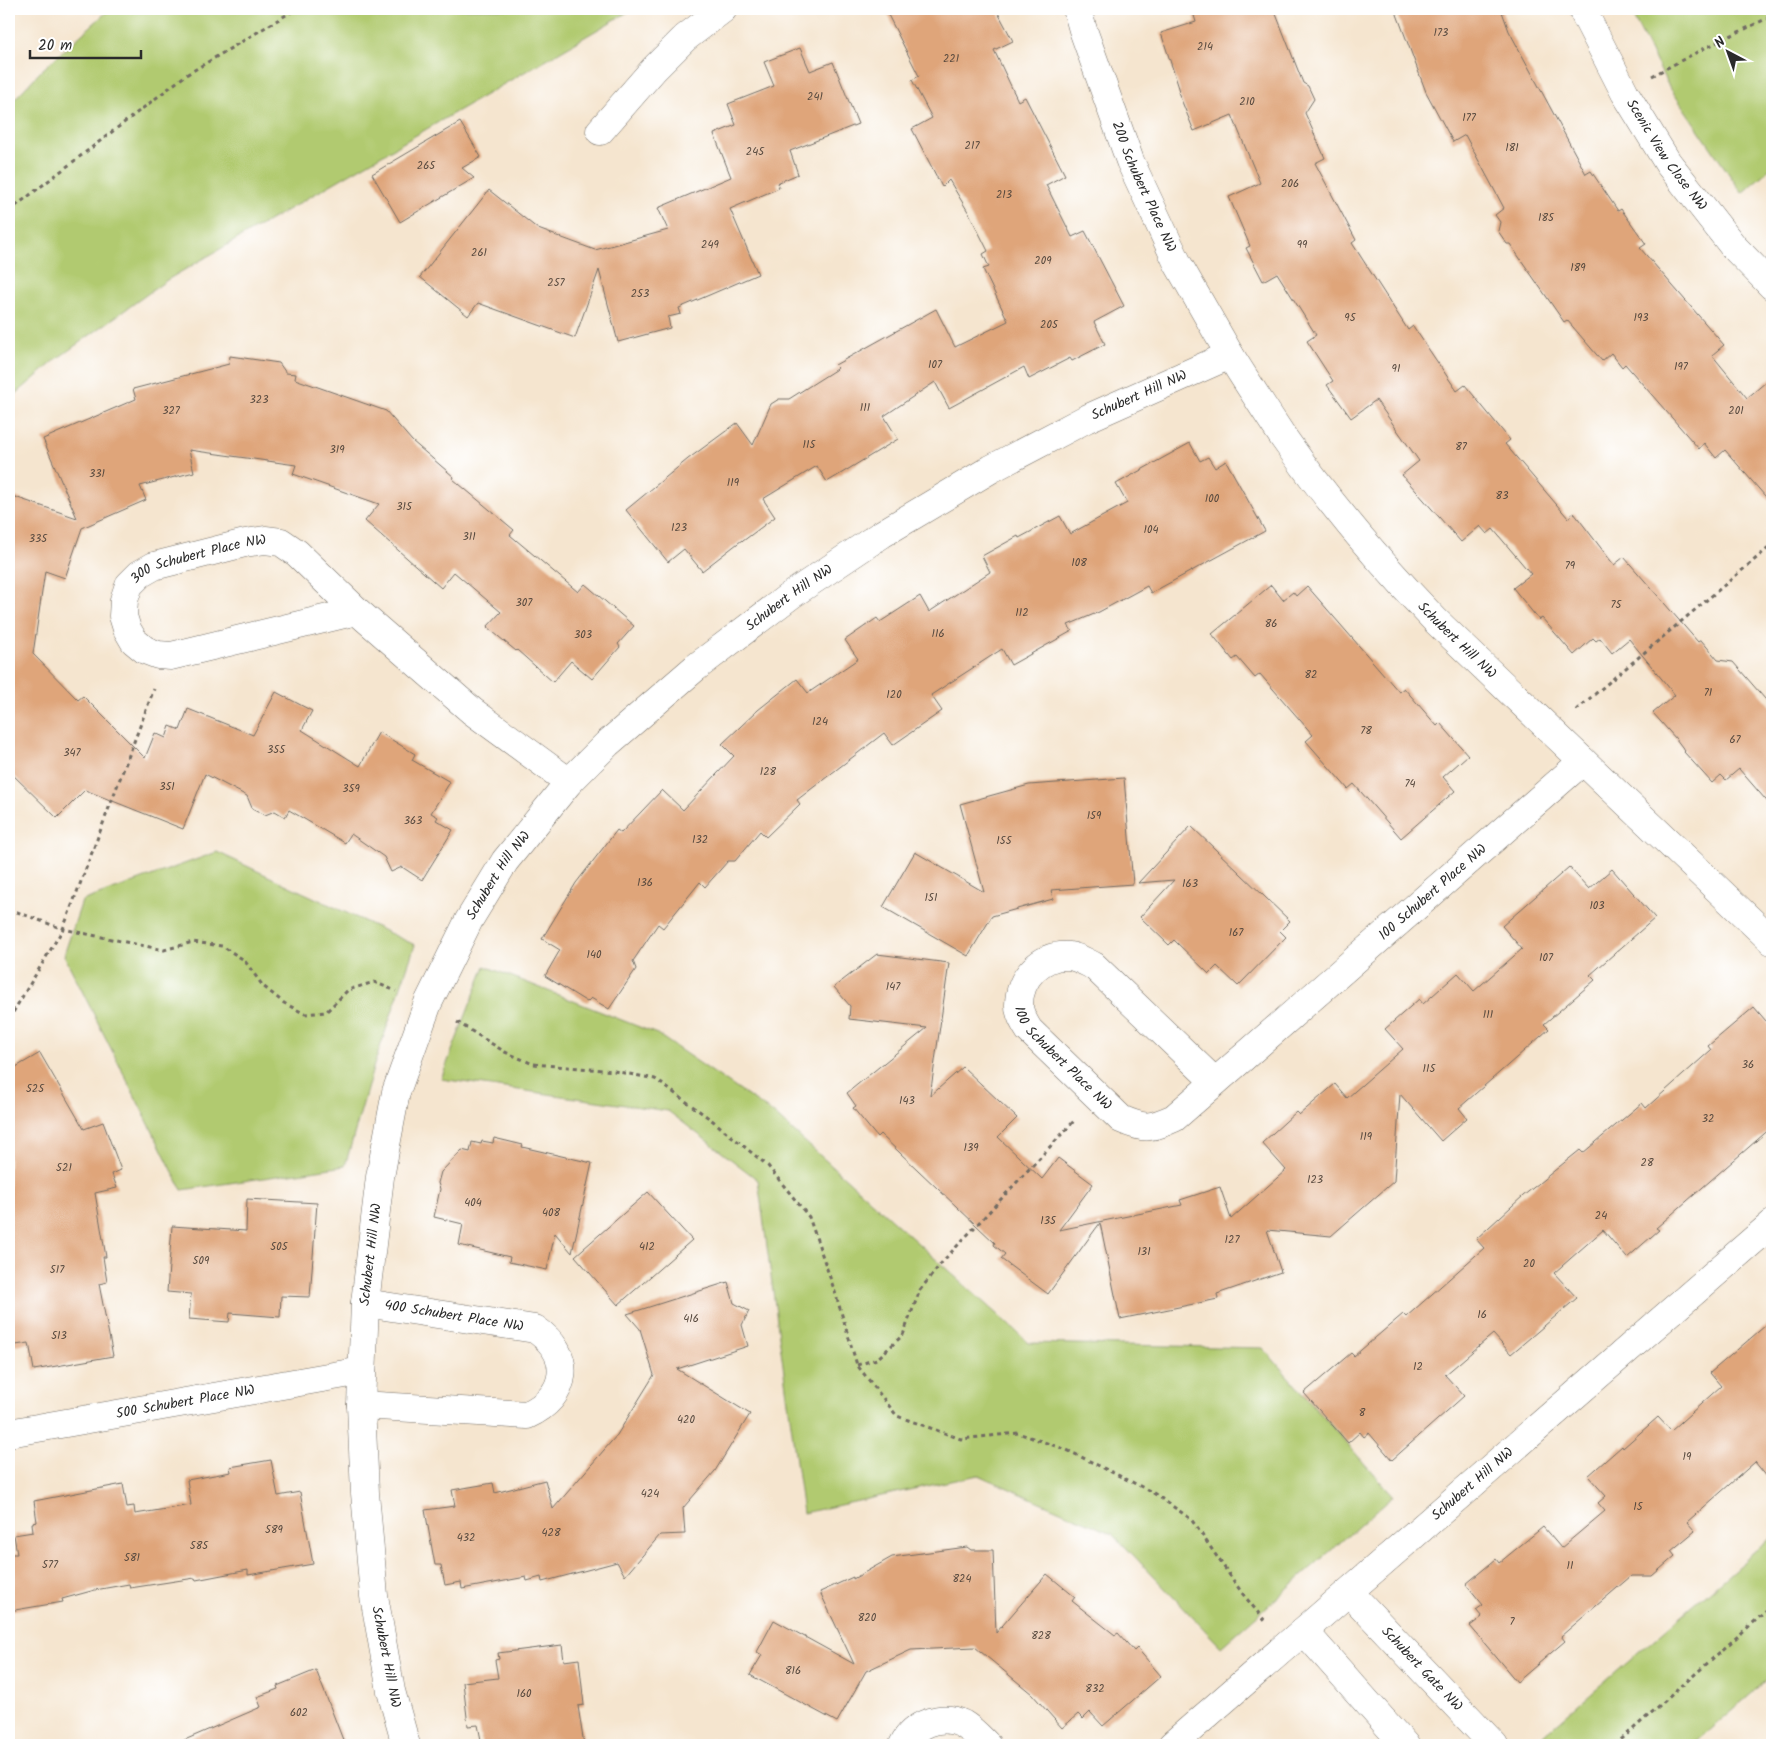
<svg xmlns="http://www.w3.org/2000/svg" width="1781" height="1754" font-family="Kalam,sans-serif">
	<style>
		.green { fill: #b1ca70; stroke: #6e7a4e }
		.building { fill: #dfa57a }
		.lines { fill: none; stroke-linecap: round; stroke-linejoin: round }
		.minor-casing { stroke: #726c64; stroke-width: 29 }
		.path { stroke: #726c64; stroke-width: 3; stroke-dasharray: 4 4; stroke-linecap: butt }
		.minor { stroke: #fff; stroke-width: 28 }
		.labels { text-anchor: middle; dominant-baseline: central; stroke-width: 4.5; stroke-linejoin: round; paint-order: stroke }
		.number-label { font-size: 11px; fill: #584a3f }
		.street-label { font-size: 14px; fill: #2b2b2b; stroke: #fff }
	</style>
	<rect width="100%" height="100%" fill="#fff"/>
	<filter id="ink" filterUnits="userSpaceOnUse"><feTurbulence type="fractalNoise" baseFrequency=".02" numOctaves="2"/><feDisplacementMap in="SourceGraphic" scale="10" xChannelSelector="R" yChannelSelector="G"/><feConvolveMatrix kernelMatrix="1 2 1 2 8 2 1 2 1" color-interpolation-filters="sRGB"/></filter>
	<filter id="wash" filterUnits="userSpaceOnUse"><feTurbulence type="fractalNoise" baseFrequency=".0096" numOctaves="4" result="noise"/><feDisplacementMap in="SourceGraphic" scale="20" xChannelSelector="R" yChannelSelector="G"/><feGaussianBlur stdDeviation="1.12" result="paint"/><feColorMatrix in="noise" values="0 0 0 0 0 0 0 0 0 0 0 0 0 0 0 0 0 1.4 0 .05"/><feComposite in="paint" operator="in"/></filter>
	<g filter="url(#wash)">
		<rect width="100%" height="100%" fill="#f5e5cf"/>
		<!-- green -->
		<path class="green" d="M 110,9 L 633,9 L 167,280 L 58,358 L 9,400 L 9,105 L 42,70 Z
			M 1629,9 L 1772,9 L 1772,167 L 1742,193 L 1668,85 Z
			M 217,852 L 415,945 L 374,1065 L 345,1166 L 182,1190 L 64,955 L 82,901 Z
			M 485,966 L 657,1034 L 774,1114 L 1029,1343 L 1263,1348 L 1393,1496 L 1221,1647 L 1113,1534 L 978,1475 L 803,1513 L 758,1180 L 668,1111 L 441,1079 Z
			M 1772,1537 L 1772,1676 L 1692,1745 L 1542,1745 L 1537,1741 Z"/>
		<g id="blocks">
			<!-- building -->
			<path class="building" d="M 885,9 L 996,9 L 1013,41 L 994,50 L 1018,101 L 1025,97 L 1065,175 L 1046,185 L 1072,237 L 1085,231 L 1124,306 L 1094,322 L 1105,344 L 1072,361 L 1070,358 L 1029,379 L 1024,367 L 949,408 L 935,382 L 884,416 L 898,439 L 827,482 L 817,466 L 763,499 L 775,517 L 743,541 L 742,540 L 702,571 L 684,549 L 668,562 L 626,510 L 688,459 L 737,423 L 753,445 L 771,404 L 779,399 L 789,399 L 838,368 L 835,365 L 936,309 L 955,347 L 1008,321 L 983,269 L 989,267 L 983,254 L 988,251 L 970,215 L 949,180 L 942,187 L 912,129 L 932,118 L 912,80 L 919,76 Z
				M 1192,9 L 1274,9 L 1303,83 L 1308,86 L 1314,99 L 1305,113 L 1325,158 L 1315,163 L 1356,240 L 1352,243 L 1408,330 L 1413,326 L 1457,391 L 1465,385 L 1510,440 L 1505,444 L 1568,518 L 1574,513 L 1614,565 L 1624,557 L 1698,642 L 1701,640 L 1718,660 L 1733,662 L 1772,707 L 1772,807 L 1739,769 L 1726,780 L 1721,775 L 1712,783 L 1684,752 L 1685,751 L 1676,739 L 1653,713 L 1675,695 L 1629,639 L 1612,653 L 1600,638 L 1596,641 L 1593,638 L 1574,655 L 1542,618 L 1539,620 L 1513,588 L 1531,574 L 1493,529 L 1487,534 L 1480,526 L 1461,542 L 1402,475 L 1419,461 L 1376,400 L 1351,418 L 1327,385 L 1333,381 L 1307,341 L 1316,335 L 1277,273 L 1263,281 L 1246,248 L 1250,246 L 1229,197 L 1260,183 L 1232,115 L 1194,131 L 1178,92 L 1180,91 L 1161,33 L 1196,22 Z
				M 1395,9 L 1501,9 L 1509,31 L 1586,174 L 1591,171 L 1618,211 L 1621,209 L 1646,244 L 1640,248 L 1724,345 L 1712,355 L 1747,398 L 1772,377 L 1772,504 L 1725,450 L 1716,458 L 1704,443 L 1699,449 L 1625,364 L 1622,367 L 1611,353 L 1602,361 L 1567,320 L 1564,322 L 1510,244 L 1507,244 L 1498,231 L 1500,222 L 1495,215 L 1504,208 L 1465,135 L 1453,142 L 1426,92 Z
				M 800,48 L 810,71 L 833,62 L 858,124 L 790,151 L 798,174 L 777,183 L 779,188 L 730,209 L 758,274 L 679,308 L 681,314 L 668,317 L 670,328 L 618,342 L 599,270 L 575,338 L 478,303 L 468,316 L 420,277 L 489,190 L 538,229 L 595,250 L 668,230 L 658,208 L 731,177 L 714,134 L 736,125 L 728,104 L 774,86 L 764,62 Z
				M 460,122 L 481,157 L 462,168 L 474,178 L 400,222 L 372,174 Z
				M 230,356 L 279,363 L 286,373 L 296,374 L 295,379 L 386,411 L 412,441 L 454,477 L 453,479 L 514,530 L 510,535 L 578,592 L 585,584 L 634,626 L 618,644 L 620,647 L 592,679 L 571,661 L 553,682 L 517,650 L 516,651 L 487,627 L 501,612 L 454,572 L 441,588 L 365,521 L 379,504 L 293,474 L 296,465 L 189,450 L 194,472 L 140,486 L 146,500 L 82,528 L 65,578 L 45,571 L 33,654 L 78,700 L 83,696 L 145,758 L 155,733 L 166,738 L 170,726 L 180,730 L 188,709 L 253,735 L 276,692 L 312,711 L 302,730 L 360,766 L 379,732 L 415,754 L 412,760 L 450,782 L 431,813 L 438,817 L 436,820 L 453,830 L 422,880 L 402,867 L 391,872 L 384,857 L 351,834 L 345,843 L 289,810 L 285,817 L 275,811 L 265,815 L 252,808 L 247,796 L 205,774 L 183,829 L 85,790 L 57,818 L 9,771 L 9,495 L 77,518 L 43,439 L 136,399 L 133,389 L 229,364 Z
				M 1190,443 L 1200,461 L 1208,457 L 1215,468 L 1226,461 L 1265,531 L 1151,593 L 1147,586 L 1099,612 L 1068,625 L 1072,631 L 1011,665 L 1002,649 L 931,695 L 942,711 L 893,745 L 884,733 L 797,800 L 800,804 L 766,837 L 760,831 L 735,861 L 728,861 L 705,887 L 700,882 L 663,928 L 658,924 L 633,961 L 636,969 L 609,1009 L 591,998 L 587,1002 L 545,976 L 560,950 L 542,939 L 576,883 L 617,830 L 621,833 L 662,790 L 683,810 L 734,756 L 722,744 L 758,710 L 797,679 L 808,693 L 858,659 L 845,640 L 877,618 L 880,622 L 920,596 L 929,612 L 990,572 L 982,556 L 1018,536 L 1019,538 L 1060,516 L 1070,534 L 1127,503 L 1116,484 Z
				M 1271,585 L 1283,600 L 1293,592 L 1296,596 L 1307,586 L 1399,692 L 1404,688 L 1437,726 L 1440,723 L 1468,755 L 1443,777 L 1455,791 L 1401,838 L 1354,784 L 1348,789 L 1306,741 L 1313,735 L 1260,674 L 1255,678 L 1237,657 L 1233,660 L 1212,634 Z
				M 1124,778 L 1133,884 L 1051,890 L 1053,899 L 992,916 L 968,956 L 883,907 L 915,852 L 984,892 L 960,804 L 1029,785 Z
				M 1191,826 L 1290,921 L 1280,931 L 1286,937 L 1238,986 L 1217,966 L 1209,974 L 1174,940 L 1169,945 L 1140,917 L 1174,880 L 1138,883 Z
				M 1569,867 L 1589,889 L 1612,869 L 1655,918 L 1590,975 L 1595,980 L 1544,1024 L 1549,1029 L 1459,1108 L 1467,1118 L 1441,1141 L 1400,1094 L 1394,1181 L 1331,1236 L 1267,1230 L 1281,1272 L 1217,1294 L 1218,1299 L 1120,1319 L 1100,1223 L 1048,1294 L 1001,1259 L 1005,1254 L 994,1245 L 995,1243 L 880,1134 L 877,1137 L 853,1108 L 856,1106 L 847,1093 L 927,1028 L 849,1019 L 850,1006 L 834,987 L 877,954 L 949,963 L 930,1096 L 963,1067 L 1017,1118 L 998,1137 L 1042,1179 L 1058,1158 L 1093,1184 L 1059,1230 L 1182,1205 L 1180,1200 L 1220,1187 L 1231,1219 L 1286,1170 L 1262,1143 L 1296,1112 L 1299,1115 L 1335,1084 L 1347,1098 L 1403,1049 L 1385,1029 L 1419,999 L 1423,1004 L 1458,973 L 1474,991 L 1522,949 L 1502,926 Z
				M 1754,1007 L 1772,1028 L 1772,1127 L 1656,1228 L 1659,1230 L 1627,1258 L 1603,1230 L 1554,1273 L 1577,1298 L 1511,1354 L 1493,1334 L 1445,1375 L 1464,1396 L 1392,1460 L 1369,1433 L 1364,1437 L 1360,1432 L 1348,1443 L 1304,1393 L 1351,1353 L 1354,1356 L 1403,1314 L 1406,1317 L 1484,1248 L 1476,1239 L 1523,1196 L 1580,1150 L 1583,1153 L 1642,1103 L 1646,1108 L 1711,1050 L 1708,1046 Z
				M 40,1053 L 84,1129 L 103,1122 L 121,1170 L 112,1174 L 117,1188 L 95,1193 L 106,1257 L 103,1257 L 107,1282 L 99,1284 L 113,1356 L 34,1370 L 29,1343 L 9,1346 L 9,1071 Z
				M 494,1138 L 523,1145 L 522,1147 L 592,1163 L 572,1253 L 555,1233 L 547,1270 L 509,1262 L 510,1257 L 459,1245 L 463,1224 L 434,1217 L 440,1189 L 438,1183 L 441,1172 L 462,1150 L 470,1152 L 472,1142 L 481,1144 L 482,1141 L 493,1143 Z
				M 648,1192 L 692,1240 L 618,1305 L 575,1256 Z
				M 247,1199 L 317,1203 L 310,1297 L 281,1296 L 280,1317 L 230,1313 L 229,1322 L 189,1319 L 191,1294 L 167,1292 L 172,1226 L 246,1231 Z
				M 728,1282 L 734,1303 L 749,1311 L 742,1325 L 748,1346 L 677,1369 L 750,1414 L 715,1471 L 683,1508 L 685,1534 L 660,1535 L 625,1576 L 617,1562 L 542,1582 L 541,1577 L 527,1581 L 526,1577 L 462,1589 L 461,1582 L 445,1585 L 441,1565 L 435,1565 L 425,1510 L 455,1506 L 452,1490 L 493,1483 L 495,1493 L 545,1480 L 553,1509 L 617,1435 L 654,1375 L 640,1329 L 627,1314 Z
				M 1772,1320 L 1772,1483 L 1755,1462 L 1687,1522 L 1695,1531 L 1671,1551 L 1675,1556 L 1652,1576 L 1631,1576 L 1561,1636 L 1565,1641 L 1517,1682 L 1470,1626 L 1482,1617 L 1476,1610 L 1483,1605 L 1466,1584 L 1496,1559 L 1499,1563 L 1543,1527 L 1561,1548 L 1605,1511 L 1598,1503 L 1606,1496 L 1588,1476 L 1622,1446 L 1623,1448 L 1658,1417 L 1671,1431 L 1721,1386 L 1710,1373 Z
				M 271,1460 L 278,1496 L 300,1492 L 313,1564 L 248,1575 L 248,1570 L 196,1580 L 195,1578 L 130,1588 L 129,1584 L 95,1590 L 62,1599 L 63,1602 L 9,1611 L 9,1554 L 17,1554 L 14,1535 L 33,1532 L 32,1523 L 37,1522 L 34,1501 L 123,1484 L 127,1507 L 134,1506 L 135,1514 L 191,1505 L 187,1480 L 231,1472 L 230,1467 Z
				M 967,1547 L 971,1550 L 993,1550 L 996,1633 L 1047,1574 L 1075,1597 L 1072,1601 L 1115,1635 L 1118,1633 L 1134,1651 L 1137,1648 L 1161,1676 L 1103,1726 L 1090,1712 L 1083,1719 L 1078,1714 L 1062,1728 L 1032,1694 L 975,1647 L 911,1650 L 866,1671 L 837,1722 L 750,1675 L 762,1655 L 757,1652 L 774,1620 L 854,1664 L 820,1592 L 853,1577 L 853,1579 L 892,1557 Z
				M 562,1645 L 564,1661 L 579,1659 L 584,1705 L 578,1706 L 584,1745 L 482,1745 L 478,1725 L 468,1726 L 463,1682 L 498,1678 L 495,1660 L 499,1659 L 498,1653 Z
				M 316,1670 L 345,1745 L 173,1745 L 261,1707 L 257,1697 L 278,1689 L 277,1686 Z"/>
		</g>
	</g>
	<g filter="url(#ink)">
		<use href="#blocks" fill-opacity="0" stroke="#726c64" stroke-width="1"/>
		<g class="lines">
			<!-- minor casing -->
			<g class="minor-casing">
				<g id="minor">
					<path id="s1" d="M 1077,9 L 1083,30 L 1130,161 L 1178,264 L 1230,355"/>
					<path id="s2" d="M 1582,9 L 1625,93 L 1668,163 L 1733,246 L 1772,286"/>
					<path d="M 600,131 L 654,69 L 685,38 L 723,9"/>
					<path id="s3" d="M 357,611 L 171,656 L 158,655 L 145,650 L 134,641 L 127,629 L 123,616 L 124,600 L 129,585 L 140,574 L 154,566 L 245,543 L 265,540 L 281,542 L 297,553 L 357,611 L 472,711 L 569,782"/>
					<path id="s4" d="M 1214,1081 L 1094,966 C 1086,962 1078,957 1069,956 C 1041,954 1019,978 1019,1005 C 1019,1014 1024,1022 1029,1030 L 1121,1119 C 1145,1130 1151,1128 1174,1118 L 1583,761"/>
					<path d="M 361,1405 L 527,1415 C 569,1396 574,1355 535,1329 L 365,1303"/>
					<path id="s5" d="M 9,1433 L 362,1371"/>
					<path id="s6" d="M 1349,1592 L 1494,1745"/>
					<path d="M 1304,1631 L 1405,1745"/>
					<path id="s7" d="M 406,1745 L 391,1691 L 374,1596 L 365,1493 L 361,1405 L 365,1303 L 380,1177 L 396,1092 L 428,1003 L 469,920 L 505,861 L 569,782 L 607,744 L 695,668 L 791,595 L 882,534 L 991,469 L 1086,419 L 1230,355 C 1247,382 1265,410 1283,437 C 1329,503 1381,564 1436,621 L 1772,941"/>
					<path d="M 903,1745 C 913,1724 942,1713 963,1724 C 973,1730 979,1737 987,1745"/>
					<path id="s8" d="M 1172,1745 L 1772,1224"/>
				</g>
			</g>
			<!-- path -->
			<path class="path" d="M 1652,76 L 1703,49 L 1772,16
				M 9,211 L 186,75 L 296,9
				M 1576,710 L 1772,545
				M 9,909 L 63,929 L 164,950 L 193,942 L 222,946 L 244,960 L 263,986 L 284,1003 L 305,1014 L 326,1012 L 348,990 L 374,982 L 396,991
				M 9,1019 L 63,929 L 154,689
				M 457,1022 L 505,1052 L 533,1064 L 614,1071 L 655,1079 L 713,1121 L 768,1166 L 809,1217 L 835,1292 L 857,1365 L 897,1416 L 961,1439 L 1018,1433 L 1067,1450 L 1152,1492 L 1191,1519 L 1242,1593 L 1265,1621
				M 857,1365 L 877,1359 L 903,1335 L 920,1290 L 943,1261 L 1075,1120
				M 1615,1745 L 1772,1606"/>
			<!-- minor -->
			<use href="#minor" class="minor"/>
		</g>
	</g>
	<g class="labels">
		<!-- number labels -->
		<g class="number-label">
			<text x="1441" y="33">173</text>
			<text x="1205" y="47">214</text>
			<text x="951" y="59">221</text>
			<text x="815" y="97">241</text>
			<text x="1247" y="102">210</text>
			<text x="1469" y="118">177</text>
			<text x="972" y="146">217</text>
			<text x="1512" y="148">181</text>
			<text x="755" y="152">245</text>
			<text x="426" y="166">265</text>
			<text x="1290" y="184">206</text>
			<text x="1004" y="195">213</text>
			<text x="1546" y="218">185</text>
			<text x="710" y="245">249</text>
			<text x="1302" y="245">99</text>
			<text x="479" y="253">261</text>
			<text x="1043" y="261">209</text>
			<text x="1578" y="268">189</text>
			<text x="556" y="283">257</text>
			<text x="640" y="294">253</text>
			<text x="1350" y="318">95</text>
			<text x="1641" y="318">193</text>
			<text x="1049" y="325">205</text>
			<text x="935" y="365">107</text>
			<text x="1681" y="367">197</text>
			<text x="1396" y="369">91</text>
			<text x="259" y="400">323</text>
			<text x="865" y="408">111</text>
			<text x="171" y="411">327</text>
			<text x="1736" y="411">201</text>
			<text x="809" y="445">115</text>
			<text x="1461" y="447">87</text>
			<text x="337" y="450">319</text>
			<text x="97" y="474">331</text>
			<text x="733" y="483">119</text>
			<text x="1502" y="496">83</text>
			<text x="1212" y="499">100</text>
			<text x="404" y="507">315</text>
			<text x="679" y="528">123</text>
			<text x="1151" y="530">104</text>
			<text x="469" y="537">311</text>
			<text x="38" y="539">335</text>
			<text x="1079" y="563">108</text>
			<text x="1570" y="566">79</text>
			<text x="524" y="603">307</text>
			<text x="1616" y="605">75</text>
			<text x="1022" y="613">112</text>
			<text x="1271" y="624">86</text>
			<text x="938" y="634">116</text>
			<text x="583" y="635">303</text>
			<text x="1311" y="675">82</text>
			<text x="1708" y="693">71</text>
			<text x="894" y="695">120</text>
			<text x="820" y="722">124</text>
			<text x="1366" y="731">78</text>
			<text x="1735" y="740">67</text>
			<text x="276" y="750">355</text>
			<text x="72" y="753">347</text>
			<text x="768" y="772">128</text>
			<text x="1410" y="784">74</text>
			<text x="167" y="787">351</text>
			<text x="351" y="789">359</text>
			<text x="1094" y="816">159</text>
			<text x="413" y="821">363</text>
			<text x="700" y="840">132</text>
			<text x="1004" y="841">155</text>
			<text x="645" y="883">136</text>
			<text x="1190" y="884">163</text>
			<text x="931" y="898">151</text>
			<text x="1597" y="906">103</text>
			<text x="1236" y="933">167</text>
			<text x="594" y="955">140</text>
			<text x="1546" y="958">107</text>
			<text x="893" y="987">147</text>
			<text x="1488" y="1015">111</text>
			<text x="1748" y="1065">36</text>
			<text x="1429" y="1069">115</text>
			<text x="35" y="1089">525</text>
			<text x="907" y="1101">143</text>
			<text x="1708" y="1119">32</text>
			<text x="1366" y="1137">119</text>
			<text x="971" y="1148">139</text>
			<text x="1647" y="1163">28</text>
			<text x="64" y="1168">521</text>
			<text x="1315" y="1180">123</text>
			<text x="473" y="1203">404</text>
			<text x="551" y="1213">408</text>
			<text x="1601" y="1216">24</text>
			<text x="1048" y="1221">135</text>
			<text x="1232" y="1240">127</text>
			<text x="279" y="1247">505</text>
			<text x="647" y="1247">412</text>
			<text x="1144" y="1252">131</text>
			<text x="201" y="1261">509</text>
			<text x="1529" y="1264">20</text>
			<text x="57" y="1270">517</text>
			<text x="1482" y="1315">16</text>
			<text x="691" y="1319">416</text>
			<text x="59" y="1336">513</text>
			<text x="1418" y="1367">12</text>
			<text x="1362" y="1413">8</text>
			<text x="686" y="1420">420</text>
			<text x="1687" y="1457">19</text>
			<text x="650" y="1494">424</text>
			<text x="1638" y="1507">15</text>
			<text x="274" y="1530">589</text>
			<text x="551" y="1533">428</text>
			<text x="466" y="1538">432</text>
			<text x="199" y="1546">585</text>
			<text x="132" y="1558">581</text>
			<text x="50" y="1565">577</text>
			<text x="1570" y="1566">11</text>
			<text x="962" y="1579">824</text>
			<text x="867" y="1618">820</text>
			<text x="1512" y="1622">7</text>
			<text x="1041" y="1636">828</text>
			<text x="793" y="1671">816</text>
			<text x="1095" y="1689">832</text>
			<text x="524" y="1694">160</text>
			<text x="299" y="1713">602</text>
		</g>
		<!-- street labels -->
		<g class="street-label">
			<text stroke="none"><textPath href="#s2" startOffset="169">Scenic View Close NW</textPath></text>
			<text stroke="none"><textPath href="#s1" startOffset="190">200 Schubert Place NW</textPath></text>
			<text stroke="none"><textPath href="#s7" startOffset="1710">Schubert Hill NW</textPath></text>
			<text stroke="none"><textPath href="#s3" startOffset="368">300 Schubert Place NW</textPath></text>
			<text stroke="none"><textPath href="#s7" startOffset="1305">Schubert Hill NW</textPath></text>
			<text stroke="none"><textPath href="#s7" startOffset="2175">Schubert Hill NW</textPath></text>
			<text stroke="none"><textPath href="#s7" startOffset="900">Schubert Hill NW</textPath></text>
			<text stroke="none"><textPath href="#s4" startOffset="826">100 Schubert Place NW</textPath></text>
			<text stroke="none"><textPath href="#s4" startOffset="342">100 Schubert Place NW</textPath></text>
			<text stroke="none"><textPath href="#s7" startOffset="495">Schubert Hill NW</textPath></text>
			<text transform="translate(454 1316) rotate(9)">400 Schubert Place NW</text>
			<text stroke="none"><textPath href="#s5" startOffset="179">500 Schubert Place NW</textPath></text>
			<text stroke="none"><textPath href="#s8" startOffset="398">Schubert Hill NW</textPath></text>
			<text transform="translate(386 1657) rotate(79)">Schubert Hill NW</text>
			<text stroke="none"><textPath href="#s6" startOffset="106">Schubert Gate NW</textPath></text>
		</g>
	</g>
	<!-- margin -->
	<rect width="1781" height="1754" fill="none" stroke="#fff" stroke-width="30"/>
	<!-- north arrow -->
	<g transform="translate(1728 52) rotate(319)" stroke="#ffffff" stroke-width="4" paint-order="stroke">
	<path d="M0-4L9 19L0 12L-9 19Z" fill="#2b2b2b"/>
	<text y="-8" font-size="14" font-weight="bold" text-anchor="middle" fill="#2b2b2b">N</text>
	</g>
	<!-- scale -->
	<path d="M30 50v8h111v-8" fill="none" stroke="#2b2b2b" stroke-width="2.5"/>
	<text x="38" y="50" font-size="15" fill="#2b2b2b" stroke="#ffffff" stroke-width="4" paint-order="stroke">20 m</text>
</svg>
